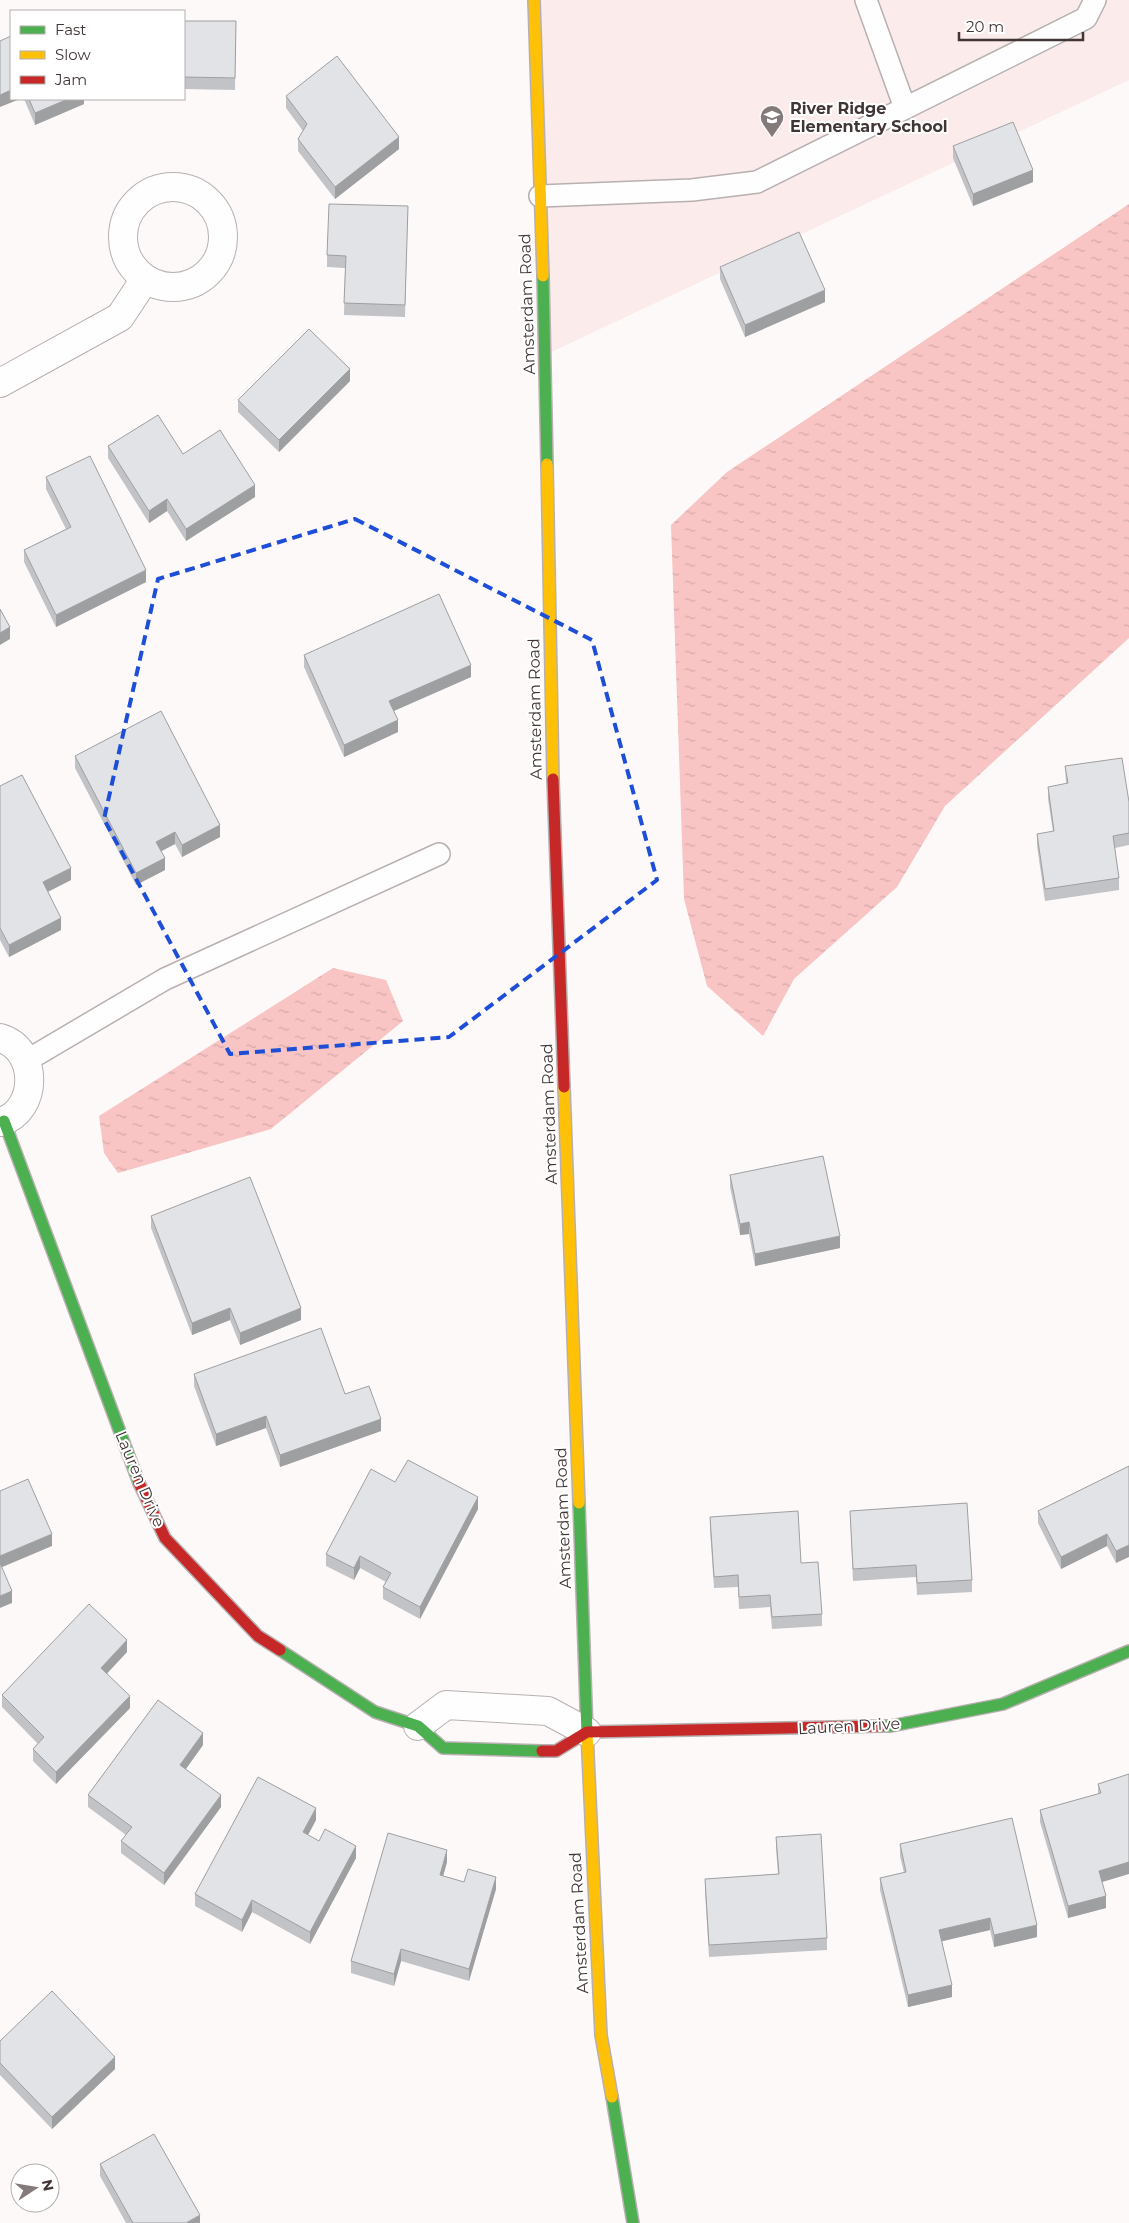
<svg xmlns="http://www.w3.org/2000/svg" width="1129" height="2223" font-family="Montserrat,sans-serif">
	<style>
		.built { fill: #fbebea }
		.water { fill: url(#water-ripples) }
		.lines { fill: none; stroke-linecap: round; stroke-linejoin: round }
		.lane-casing { stroke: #b8b0b0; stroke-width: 24 }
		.street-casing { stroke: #b8b0b0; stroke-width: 30 }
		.fast-casing { stroke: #b8b0b0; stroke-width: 14 }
		.slow-casing { stroke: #b8b0b0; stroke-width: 14 }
		.jam-casing { stroke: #b8b0b0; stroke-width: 14 }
		.lane { stroke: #fffefe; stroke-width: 21 }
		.street { stroke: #fffefe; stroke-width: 28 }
		.fast { stroke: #4caf50; stroke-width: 11 }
		.slow { stroke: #ffc107; stroke-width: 11 }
		.jam { stroke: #c62828; stroke-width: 11 }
		.wall { fill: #c2c3c6 }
		.shaded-wall { fill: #9e9fa1 }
		.building { fill: #e1e3e6; stroke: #9e9fa1 }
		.marked { fill: none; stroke: #1d4ed8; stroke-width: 4; stroke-dasharray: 10 6; stroke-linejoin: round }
		.labels { text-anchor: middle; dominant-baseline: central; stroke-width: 4; stroke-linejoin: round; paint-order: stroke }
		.poi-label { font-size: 16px; font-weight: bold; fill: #423535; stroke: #fff; text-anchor: start }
		.street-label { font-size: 16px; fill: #423535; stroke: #fff }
	</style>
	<defs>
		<pattern id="water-ripples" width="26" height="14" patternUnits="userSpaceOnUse" patternTransform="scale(1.25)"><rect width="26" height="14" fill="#f8c4c4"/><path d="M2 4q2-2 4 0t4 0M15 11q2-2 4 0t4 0" fill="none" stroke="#d6a9a9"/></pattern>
	</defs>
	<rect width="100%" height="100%" fill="#fef9f9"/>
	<!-- built -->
	<path class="built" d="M 534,0 L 1129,0 L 1129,80 L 545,355 Z"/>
	<!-- water -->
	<path class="water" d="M 1129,204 L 1129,638 L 945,806 L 897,887 L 794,979 L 763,1036 L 707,986 L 684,899 L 671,525 L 727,472 Z
		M 333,968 L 386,980 L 403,1021 L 271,1129 L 118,1173 L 104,1153 L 99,1116 Z"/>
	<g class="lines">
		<!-- lane casing -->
		<g class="lane-casing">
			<path id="lane" d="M 866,0 L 905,108
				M 540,196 L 692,190 L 757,182 L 1086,18 L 1095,0
				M 26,1061 L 165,979 L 439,854"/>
		</g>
		<!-- street casing -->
		<g class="street-casing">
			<path id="street" d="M123 237a50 50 0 1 1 100 0a50 50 0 1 1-100 0Z
				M 0,383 L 120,317 L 145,279
				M 0,1038 C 39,1049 39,1111 0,1122
				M 418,1726 L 446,1705 L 548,1711 L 587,1732"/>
		</g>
		<!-- fast casing -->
		<g class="fast-casing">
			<path id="fast" d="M 543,276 L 547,464
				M 4,1121 L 139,1483
				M 579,1503 L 587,1733
				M 280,1650 L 375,1712 L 418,1726 L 443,1748 L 542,1751
				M 881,1726 L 891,1726 L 1003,1704 L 1129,1651
				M 612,2097 L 633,2223"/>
		</g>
		<!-- slow casing -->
		<g class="slow-casing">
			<path id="slow" d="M 534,0 L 543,276
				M 547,464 L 553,779
				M 564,1087 L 579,1503
				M 587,1733 L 601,2035 L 612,2097"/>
		</g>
		<!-- jam casing -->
		<g class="jam-casing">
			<path id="jam" d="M 553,779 L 564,1087
				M 139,1483 L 165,1538 L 258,1636 L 280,1650
				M 542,1751 L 556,1751 L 587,1732 L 881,1726"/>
		</g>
		<!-- lane -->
		<use href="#lane" class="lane"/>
		<!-- street -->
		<use href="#street" class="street"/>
		<!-- fast -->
		<use href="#fast" class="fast"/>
		<!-- slow -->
		<use href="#slow" class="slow"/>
		<!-- jam -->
		<use href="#jam" class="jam"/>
	</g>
	<!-- wall -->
	<path class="wall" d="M 184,21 L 236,21 L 235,90 L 184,89 Z
		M 286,96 L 399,149 L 335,199 L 298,151 L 298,139 L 303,131 L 286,108 Z
		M 24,99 L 84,99 L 84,104 L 35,125 Z
		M 953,146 L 1033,182 L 973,206 L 953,158 Z
		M 408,206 L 405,317 L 344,315 L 345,268 L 327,267 L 327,255 Z
		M 720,267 L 825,302 L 745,337 L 720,279 Z
		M 350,381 L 279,452 L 238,412 L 238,400 Z
		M 108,446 L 183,454 L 255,497 L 186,541 L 167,511 L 149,523 L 108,458 Z
		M 46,477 L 146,582 L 56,627 L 24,562 L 24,550 L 66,529 L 46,489 Z
		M 304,655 L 471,677 L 394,711 L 398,732 L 344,757 L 304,667 Z
		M 75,756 L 220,837 L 182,857 L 175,844 L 161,851 L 165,870 L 136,885 L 75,768 Z
		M 1065,766 L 1129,802 L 1129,845 L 1115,848 L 1119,878 L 1119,890 L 1045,901 L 1037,846 L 1037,834 L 1053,832 L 1048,799 L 1048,787 L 1066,784 Z
		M 0,786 L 71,880 L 48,892 L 61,930 L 9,957 L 0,940 Z
		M 730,1175 L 840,1248 L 755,1266 L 749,1234 L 740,1235 L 730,1187 Z
		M 151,1216 L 301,1320 L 240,1345 L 230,1320 L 192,1335 L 151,1228 Z
		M 194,1374 L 345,1394 L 381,1431 L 280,1467 L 266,1428 L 216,1446 L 194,1386 Z
		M 1129,1466 L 1116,1563 L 1107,1546 L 1061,1569 L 1038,1523 L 1038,1511 Z
		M 395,1482 L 478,1509 L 420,1619 L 383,1599 L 383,1587 L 386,1582 L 360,1568 L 354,1580 L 326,1566 L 326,1554 Z
		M 850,1511 L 972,1580 L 972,1592 L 917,1595 L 916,1577 L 853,1581 Z
		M 710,1517 L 801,1563 L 822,1614 L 822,1626 L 772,1629 L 770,1607 L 739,1609 L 738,1587 L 714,1588 L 710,1529 Z
		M 127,1652 L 107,1673 L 130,1708 L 56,1784 L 33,1761 L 33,1749 L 38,1744 L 2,1707 L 2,1695 Z
		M 203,1745 L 186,1769 L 221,1807 L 164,1885 L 121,1853 L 121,1841 L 126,1835 L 88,1807 L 88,1795 Z
		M 1129,1774 L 1102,1882 L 1106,1908 L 1068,1918 L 1040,1822 L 1040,1810 L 1098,1794 L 1098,1784 Z
		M 316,1820 L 308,1835 L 319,1841 L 356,1858 L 310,1944 L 252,1912 L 242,1932 L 195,1906 L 195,1894 Z
		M 776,1837 L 827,1938 L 827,1950 L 709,1957 L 705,1891 L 705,1879 L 778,1874 L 776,1849 Z
		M 900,1844 L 1037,1937 L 994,1947 L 990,1930 L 942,1941 L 952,1997 L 908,2007 L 880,1890 L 880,1878 L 904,1873 L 900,1856 Z
		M 447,1862 L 443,1876 L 464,1882 L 496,1889 L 469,1981 L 401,1961 L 394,1986 L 351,1973 L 351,1961 Z
		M 0,2041 L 115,2069 L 52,2129 L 0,2075 Z
		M 100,2164 L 200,2223 L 126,2223 L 100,2176 Z"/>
	<!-- shaded-wall -->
	<path class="shaded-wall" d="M 11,90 L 11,99 L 20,99 L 0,107 L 0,95 Z
		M 68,99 L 84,99 L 84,104 L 35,125 L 35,113 Z
		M 399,137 L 399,149 L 335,199 L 335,187 Z
		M 1033,170 L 1033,182 L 973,206 L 973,194 Z
		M 825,290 L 825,302 L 745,337 L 745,325 Z
		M 350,369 L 350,381 L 279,452 L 279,440 Z
		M 255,485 L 255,497 L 186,541 L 186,529 Z
		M 167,499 L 167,511 L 149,523 L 149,511 Z
		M 146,570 L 146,582 L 56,627 L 56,615 Z
		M 10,627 L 10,639 L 0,645 L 0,633 Z
		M 471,665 L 471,677 L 389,713 L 389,701 Z
		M 398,720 L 398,732 L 344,757 L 344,745 Z
		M 220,825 L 220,837 L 182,857 L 182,845 Z
		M 175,832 L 175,844 L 156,854 L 156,842 Z
		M 165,858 L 165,870 L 136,885 L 136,873 Z
		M 71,868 L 71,880 L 43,894 L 43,882 Z
		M 61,918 L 61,930 L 9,957 L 9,945 Z
		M 749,1222 L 749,1234 L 740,1235 L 740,1224 Z
		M 840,1236 L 840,1248 L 755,1266 L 755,1254 Z
		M 230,1308 L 230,1320 L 192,1335 L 192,1323 Z
		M 301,1308 L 301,1320 L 240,1345 L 240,1333 Z
		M 266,1416 L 266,1428 L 216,1446 L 216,1434 Z
		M 381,1419 L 381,1431 L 280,1467 L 280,1455 Z
		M 478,1497 L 478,1509 L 420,1619 L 420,1607 Z
		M 52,1534 L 52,1546 L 0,1568 L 0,1556 Z
		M 1107,1534 L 1107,1546 L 1061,1569 L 1061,1557 Z
		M 1129,1545 L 1129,1557 L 1116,1563 L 1116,1551 Z
		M 360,1556 L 360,1568 L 354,1580 L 354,1568 Z
		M 12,1591 L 12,1603 L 0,1608 L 0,1596 Z
		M 127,1640 L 127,1652 L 101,1680 L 101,1668 Z
		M 130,1696 L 130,1708 L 56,1784 L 56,1772 Z
		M 203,1733 L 203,1745 L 180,1777 L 180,1765 Z
		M 221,1795 L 221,1807 L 164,1885 L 164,1873 Z
		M 316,1808 L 316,1820 L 303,1844 L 303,1832 Z
		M 356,1846 L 356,1858 L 310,1944 L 310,1932 Z
		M 447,1850 L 447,1862 L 440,1887 L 440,1875 Z
		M 1129,1862 L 1129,1874 L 1099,1883 L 1099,1871 Z
		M 496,1877 L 496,1889 L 469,1981 L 469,1969 Z
		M 1106,1896 L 1106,1908 L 1068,1918 L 1068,1906 Z
		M 252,1900 L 252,1912 L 242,1932 L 242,1920 Z
		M 990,1918 L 990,1930 L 939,1942 L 939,1930 Z
		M 1037,1925 L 1037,1937 L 994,1947 L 994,1935 Z
		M 401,1949 L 401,1961 L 394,1986 L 394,1974 Z
		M 952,1985 L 952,1997 L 908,2007 L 908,1995 Z
		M 115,2057 L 115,2069 L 52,2129 L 52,2117 Z
		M 200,2215 L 200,2223 L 186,2223 Z"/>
	<!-- building -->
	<path class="building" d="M 184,21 L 236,21 L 235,78 L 184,77 Z
		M 11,36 L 11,90 L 0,95 L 0,41 Z
		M 337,56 L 399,137 L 335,187 L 298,139 L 307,124 L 286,96 Z
		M 29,99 L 68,99 L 35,113 Z
		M 1013,122 L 1033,170 L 973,194 L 953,146 Z
		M 329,204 L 408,206 L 405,305 L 344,303 L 346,256 L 327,255 Z
		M 799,232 L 825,290 L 745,325 L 720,267 Z
		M 309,329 L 350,369 L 279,440 L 238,400 Z
		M 158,415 L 183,454 L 220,430 L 255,485 L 186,529 L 167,499 L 149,511 L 108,446 Z
		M 90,456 L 146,570 L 56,615 L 24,550 L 71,527 L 46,477 Z
		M 439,594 L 471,665 L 389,701 L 398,720 L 344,745 L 304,655 Z
		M 0,609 L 10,627 L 0,633 Z
		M 161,711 L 220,825 L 182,845 L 175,832 L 156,842 L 165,858 L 136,873 L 75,756 Z
		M 1122,758 L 1129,802 L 1129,833 L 1113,836 L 1119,878 L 1045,889 L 1037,834 L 1054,831 L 1048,787 L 1068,783 L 1065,766 Z
		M 22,775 L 71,868 L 43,882 L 61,918 L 9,945 L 0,928 L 0,786 Z
		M 823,1156 L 840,1236 L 755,1254 L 749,1222 L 740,1224 L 730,1175 Z
		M 250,1177 L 301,1308 L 240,1333 L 230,1308 L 192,1323 L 151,1216 Z
		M 321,1328 L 345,1394 L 369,1386 L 381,1419 L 280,1455 L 266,1416 L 216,1434 L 194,1374 Z
		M 408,1460 L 478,1497 L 420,1607 L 383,1587 L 391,1573 L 360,1556 L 354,1568 L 326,1554 L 371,1469 L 395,1482 Z
		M 1129,1466 L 1129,1545 L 1116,1551 L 1107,1534 L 1061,1557 L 1038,1511 Z
		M 28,1479 L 52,1534 L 0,1556 L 0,1491 Z
		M 967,1503 L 972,1580 L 917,1583 L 916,1565 L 853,1569 L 850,1511 Z
		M 798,1511 L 801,1563 L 818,1562 L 822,1614 L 772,1617 L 770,1595 L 739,1597 L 738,1575 L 714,1577 L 710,1517 Z
		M 0,1563 L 12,1591 L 0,1596 Z
		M 89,1604 L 127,1640 L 101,1668 L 130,1696 L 56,1772 L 33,1749 L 44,1737 L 2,1695 Z
		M 158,1700 L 203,1733 L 180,1765 L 221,1795 L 164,1873 L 121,1841 L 132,1827 L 88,1795 Z
		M 1129,1774 L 1129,1862 L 1099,1871 L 1106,1896 L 1068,1906 L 1040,1810 L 1101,1793 L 1098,1784 Z
		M 258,1777 L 316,1808 L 303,1832 L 319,1841 L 325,1829 L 356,1846 L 310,1932 L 252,1900 L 242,1920 L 195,1894 Z
		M 1012,1818 L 1037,1925 L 994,1935 L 990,1918 L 939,1930 L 952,1985 L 908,1995 L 880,1878 L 906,1872 L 900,1844 Z
		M 388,1833 L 447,1850 L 440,1875 L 464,1882 L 468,1869 L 496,1877 L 469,1969 L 401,1949 L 394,1974 L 351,1961 Z
		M 821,1834 L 827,1938 L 709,1945 L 705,1879 L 779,1874 L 776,1837 Z
		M 52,1991 L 115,2057 L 52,2117 L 0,2063 L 0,2041 Z
		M 154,2134 L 200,2215 L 186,2223 L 133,2223 L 100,2164 Z"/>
	<!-- marked area -->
	<path class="marked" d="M 355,519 L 592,640 L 657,880 L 449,1037 L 230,1054 L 104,819 L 158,579 Z"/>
	<!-- icons -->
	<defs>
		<g id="school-pin" transform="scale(1.25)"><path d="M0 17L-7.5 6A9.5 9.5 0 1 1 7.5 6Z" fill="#847a7a" stroke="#fff"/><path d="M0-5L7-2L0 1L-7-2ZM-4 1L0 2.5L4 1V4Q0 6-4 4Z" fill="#fff"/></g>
	</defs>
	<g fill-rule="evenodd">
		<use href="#school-pin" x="772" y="117"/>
	</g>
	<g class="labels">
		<!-- poi labels -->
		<g class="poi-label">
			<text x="790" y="108">River Ridge<tspan x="790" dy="18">Elementary School</tspan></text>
		</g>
		<!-- street labels -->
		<g class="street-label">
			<text transform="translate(527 304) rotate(-92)">Amsterdam Road</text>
			<text transform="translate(535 709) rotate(-91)">Amsterdam Road</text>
			<text transform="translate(549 1114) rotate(-92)">Amsterdam Road</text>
			<text transform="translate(140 1479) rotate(67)">Lauren Drive</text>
			<text transform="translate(563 1518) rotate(-92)">Amsterdam Road</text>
			<text transform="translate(849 1726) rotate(-3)">Lauren Drive</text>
			<text transform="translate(579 1923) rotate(-93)">Amsterdam Road</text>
		</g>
	</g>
	<!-- legend -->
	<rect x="10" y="10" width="175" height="90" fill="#ffffff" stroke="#b3aeae"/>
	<rect x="20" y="26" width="25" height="8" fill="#4caf50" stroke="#b3aeae"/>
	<text x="55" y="35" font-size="15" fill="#423535">Fast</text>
	<rect x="20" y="51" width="25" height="8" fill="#ffc107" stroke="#b3aeae"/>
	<text x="55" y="60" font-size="15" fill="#423535">Slow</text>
	<rect x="20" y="76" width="25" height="8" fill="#c62828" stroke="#b3aeae"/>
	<text x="55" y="85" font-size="15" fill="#423535">Jam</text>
	<!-- north arrow -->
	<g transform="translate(35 2188) rotate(78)"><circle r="24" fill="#ffffff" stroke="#b3aeae"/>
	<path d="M0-4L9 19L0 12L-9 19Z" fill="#847a7a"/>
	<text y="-8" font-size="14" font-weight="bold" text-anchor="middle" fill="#423535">N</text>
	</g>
	<!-- scale -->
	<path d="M959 32v8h124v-8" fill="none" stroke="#423535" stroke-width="2.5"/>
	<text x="966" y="32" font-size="15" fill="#423535" stroke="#ffffff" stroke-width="4" paint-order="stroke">20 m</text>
</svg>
